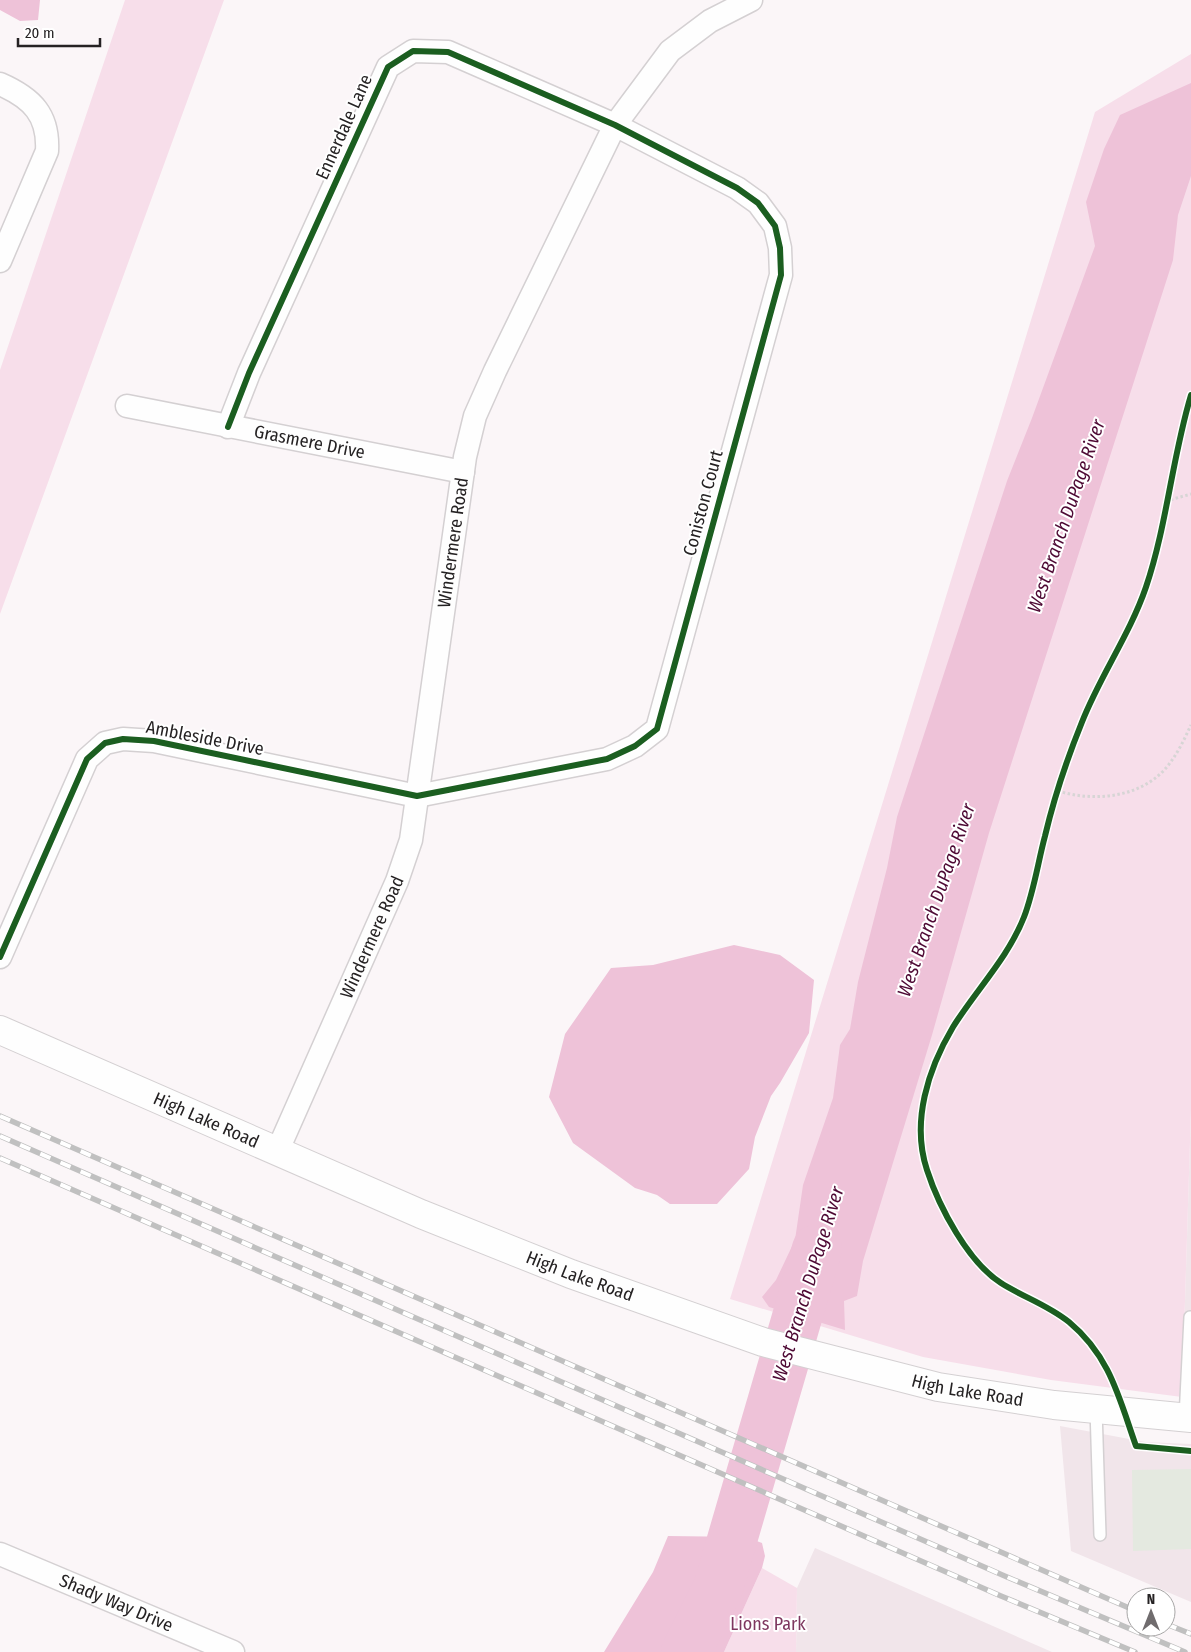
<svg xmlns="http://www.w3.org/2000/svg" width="1191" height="1652" font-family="'Fira Sans Condensed',sans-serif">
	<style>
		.built { fill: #f1e5ea }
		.green { fill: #f7deea }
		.water { fill: #eec2d8 }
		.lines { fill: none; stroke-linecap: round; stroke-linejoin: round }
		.river { stroke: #eec2d8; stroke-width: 50 }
		.building { fill: #e4e9e0 }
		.service-casing { stroke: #d4d0d2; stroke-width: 14 }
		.minor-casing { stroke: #d4d0d2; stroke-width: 25 }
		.tertiary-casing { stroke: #d4d0d2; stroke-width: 30 }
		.path { stroke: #d7d5d5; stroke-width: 3; stroke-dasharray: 2.5 2.5; stroke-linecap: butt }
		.service { stroke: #fefefe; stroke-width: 11 }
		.minor { stroke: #fefefe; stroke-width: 22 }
		.tertiary { stroke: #fefefe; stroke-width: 28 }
		.rail-casing { stroke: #c0c0c0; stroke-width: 5.5 }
		.rail { stroke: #fff; stroke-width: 4; stroke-dasharray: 11; stroke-linecap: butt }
		.cycleway-casing { stroke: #fff; stroke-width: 9 }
		.cycleway { stroke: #1b5e20; stroke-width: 6 }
		.labels { text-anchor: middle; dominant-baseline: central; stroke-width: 4; stroke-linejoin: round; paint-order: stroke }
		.street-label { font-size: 18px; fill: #252223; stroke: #fff }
		.park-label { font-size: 18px; fill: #7e375f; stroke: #fff }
		.water-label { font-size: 19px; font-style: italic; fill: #4e0934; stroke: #fff }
	</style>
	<rect width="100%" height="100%" fill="#fbf6f8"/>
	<!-- built -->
	<path class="built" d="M 1191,1110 L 1191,1398 L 1182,1397 Z
		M 1060,1426 L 1145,1442 L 1191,1444 L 1191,1602 L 1071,1551 Z
		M 815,1548 L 1052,1652 L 796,1652 L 797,1588 Z"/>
	<!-- green -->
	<path class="green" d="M 125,0 L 224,0 L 0,614 L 0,370 Z
		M 1191,54 L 1191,1110 L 1182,1397 L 1051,1380 L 923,1357 L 730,1299 L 1095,112 Z
		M 762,1568 L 797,1588 L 796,1652 L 724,1652 Z"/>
	<!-- water -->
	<path class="water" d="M 0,0 L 40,0 L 38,20 L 20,21 L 0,10 Z
		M 1191,83 L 1191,176 L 1178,215 L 1173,260 L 989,833 L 932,1035 L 863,1261 L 857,1296 L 844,1301 L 845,1330 L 769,1307 L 762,1297 L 776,1280 L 795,1240 L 803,1185 L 833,1098 L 840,1045 L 850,1029 L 858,982 L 887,868 L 897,817 L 1007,481 L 1032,418 L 1095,246 L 1086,202 L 1104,149 L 1120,115 Z
		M 734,945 L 780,955 L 814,980 L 809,1033 L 780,1083 L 771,1096 L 755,1137 L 749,1169 L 717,1204 L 670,1204 L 657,1195 L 635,1188 L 573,1143 L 549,1097 L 565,1034 L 611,968 L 653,965 Z
		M 668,1536 L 746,1537 L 762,1543 L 765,1556 L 762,1568 L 724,1652 L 604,1652 L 653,1572 Z"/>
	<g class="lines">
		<!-- river -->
		<path class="river" d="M 686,1652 L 718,1588 L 817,1249"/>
	</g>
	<!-- building -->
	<path class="building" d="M 1191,1469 L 1191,1549 L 1133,1551 L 1132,1470 Z"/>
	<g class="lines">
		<!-- service casing -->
		<g class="service-casing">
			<path id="service" d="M 1096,1409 L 1100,1535
				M 1185,1418 L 1190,1317"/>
		</g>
		<!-- minor casing -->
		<g class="minor-casing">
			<g id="minor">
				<path d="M 0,84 C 32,98 49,115 47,151 L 0,261"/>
				<path id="s1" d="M 127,406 L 463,472"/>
				<path d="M 0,957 L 87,759 L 105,743 L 123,739 L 154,741 L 417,796 L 607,759 L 635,746 L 657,729 L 781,275 L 780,248 L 775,226 L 758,203 L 737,188 L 615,125 L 448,52 L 413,51 L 388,67 L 249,373 L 228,427"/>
				<path id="s2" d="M 277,1152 L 397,881 L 411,840 L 465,457 L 475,416 L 495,371 L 615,125 L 670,51 L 710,21 L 751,0"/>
				<path id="s3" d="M 0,1554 L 233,1652"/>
			</g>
		</g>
		<!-- tertiary casing -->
		<g class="tertiary-casing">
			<g id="tertiary">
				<path id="s4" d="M 0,1030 L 421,1214 L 571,1274 L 763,1342 L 938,1387 L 1054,1405 L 1191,1418"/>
			</g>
		</g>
		<!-- path -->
		<path class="path" d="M 1166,501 L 1191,494
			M 1058,791 C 1094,802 1140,798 1166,768 C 1177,755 1184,740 1191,725"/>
		<!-- service -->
		<use href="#service" class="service"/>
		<!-- minor -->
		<use href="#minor" class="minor"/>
		<!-- tertiary -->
		<use href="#tertiary" class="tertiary"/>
		<!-- rail casing -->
		<g class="rail-casing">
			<path id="rail" d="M 0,1116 L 1136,1611
				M 0,1136 L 1007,1577 L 1185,1652
				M 0,1158 L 1001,1596 L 1135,1652
				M 1166,1624 L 1191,1634"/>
		</g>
		<!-- rail -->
		<use href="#rail" class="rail"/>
		<!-- cycleway casing -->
		<g class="cycleway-casing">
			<path id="cycleway" d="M 1191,395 C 1172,458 1167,525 1146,587 C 1130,634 1100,676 1082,722 C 1067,759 1054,798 1045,836 C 1038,862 1034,891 1024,917 C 1008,958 976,990 953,1027 C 928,1069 911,1122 927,1170 C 939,1207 968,1262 1001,1283 C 1023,1297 1048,1305 1069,1322 C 1110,1356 1119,1398 1136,1446 L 1191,1451
				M 0,957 L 87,759 L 105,743 L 123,739 L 154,741 L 417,796 L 607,759 L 635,746 L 657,729 L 781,275 L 780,248 L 775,226 L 758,203 L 737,188 L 615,125 L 448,52 L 413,51 L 388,67 L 249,373 L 228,427"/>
		</g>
		<!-- cycleway -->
		<use href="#cycleway" class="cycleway"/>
	</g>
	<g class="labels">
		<!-- street labels -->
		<g class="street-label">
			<text transform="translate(344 127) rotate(-66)">Ennerdale Lane</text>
			<text stroke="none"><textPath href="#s1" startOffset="186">Grasmere Drive</textPath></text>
			<text transform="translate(703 503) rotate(-75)">Coniston Court</text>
			<text stroke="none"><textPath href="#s2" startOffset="640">Windermere Road</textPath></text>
			<text transform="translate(205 738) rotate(11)">Ambleside Drive</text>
			<text stroke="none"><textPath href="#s2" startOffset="235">Windermere Road</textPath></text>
			<text stroke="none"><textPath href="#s4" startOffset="225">High Lake Road</textPath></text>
			<text stroke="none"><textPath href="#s4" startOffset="630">High Lake Road</textPath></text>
			<text stroke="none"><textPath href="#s4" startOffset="1035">High Lake Road</textPath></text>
			<text stroke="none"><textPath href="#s3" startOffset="126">Shady Way Drive</textPath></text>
		</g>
		<!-- park labels -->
		<g class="park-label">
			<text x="768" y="1624">Lions Park</text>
		</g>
		<!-- water labels -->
		<g class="water-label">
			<text transform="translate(1066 516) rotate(-71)">West Branch DuPage River</text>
			<text transform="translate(936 900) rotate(-71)">West Branch DuPage River</text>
			<text transform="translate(808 1284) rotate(-73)">West Branch DuPage River</text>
		</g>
	</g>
	<!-- north arrow -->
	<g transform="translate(1151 1612)"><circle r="24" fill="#ffffff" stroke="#a8a7a7"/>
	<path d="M0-4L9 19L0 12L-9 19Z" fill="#706c6e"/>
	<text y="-8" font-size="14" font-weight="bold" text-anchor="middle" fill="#252223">N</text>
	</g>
	<!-- scale -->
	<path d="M18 38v8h82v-8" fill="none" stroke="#252223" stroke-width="2.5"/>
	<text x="25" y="38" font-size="15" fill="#252223" stroke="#ffffff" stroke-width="4" paint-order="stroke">20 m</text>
</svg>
